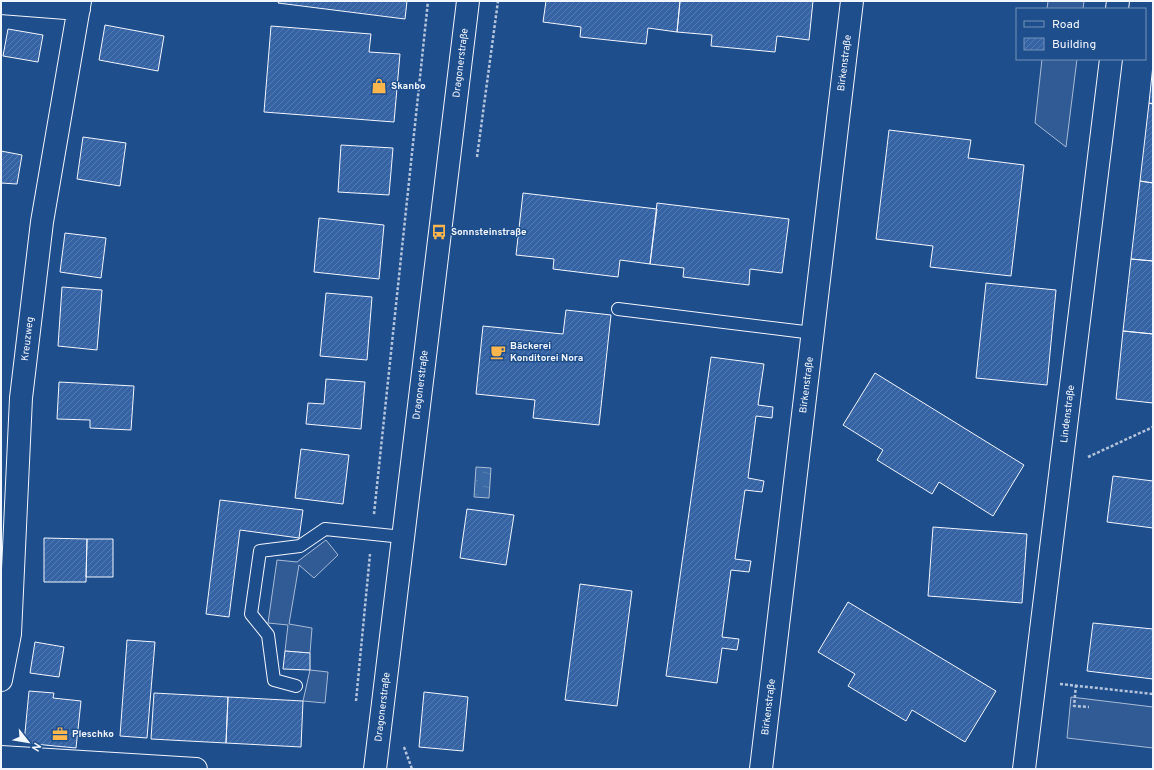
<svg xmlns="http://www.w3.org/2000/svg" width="1154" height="770" font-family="Overpass,sans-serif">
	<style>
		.parking { fill: #305b95; stroke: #a8bbd7 }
		.water { fill: url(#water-ripples); stroke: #a8bbd7 }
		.building { fill: url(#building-hatch); stroke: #f2f6ff }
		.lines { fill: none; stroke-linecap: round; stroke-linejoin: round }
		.lane-casing { stroke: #f2f6ff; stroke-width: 14 }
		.street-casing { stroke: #f2f6ff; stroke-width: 24 }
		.secondary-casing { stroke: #f2f6ff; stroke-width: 24 }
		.path { stroke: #b3c4dc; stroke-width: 2.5; stroke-dasharray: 3 2; stroke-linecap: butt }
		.lane { stroke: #1f4e8c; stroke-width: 12 }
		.street { stroke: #1f4e8c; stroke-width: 22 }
		.secondary { stroke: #1f4e8c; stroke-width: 22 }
		.labels { text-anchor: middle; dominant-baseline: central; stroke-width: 3; stroke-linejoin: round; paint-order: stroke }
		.street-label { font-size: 10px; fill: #f2f6ff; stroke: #1f4e8c }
		.poi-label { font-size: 10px; font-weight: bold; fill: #f2f6ff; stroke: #1f4e8c; text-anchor: start }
	</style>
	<defs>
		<pattern id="water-ripples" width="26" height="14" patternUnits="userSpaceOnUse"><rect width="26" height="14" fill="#3b69a3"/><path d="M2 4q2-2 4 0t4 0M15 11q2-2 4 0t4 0" fill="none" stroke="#587fb1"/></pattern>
		<pattern id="building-hatch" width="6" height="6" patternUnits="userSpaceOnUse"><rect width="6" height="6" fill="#3563a3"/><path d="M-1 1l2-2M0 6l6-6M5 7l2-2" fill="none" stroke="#537ab1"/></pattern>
	</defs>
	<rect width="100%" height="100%" fill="#1f4e8c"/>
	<!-- parking -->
	<path class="parking" d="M 1048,1 L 1084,1 L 1083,9 L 1047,9 Z
		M 1042,59 L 1077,59 L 1066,147 L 1035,123 Z
		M 326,540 L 338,555 L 314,578 L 299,565 L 289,624 L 312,628 L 310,653 L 285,651 L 288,625 L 268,623 L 277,560 L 297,562 Z
		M 310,670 L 328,672 L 325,703 L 303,701 Z
		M 1071,697 L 1153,707 L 1153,748 L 1067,738 Z"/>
	<!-- water -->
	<path class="water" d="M 476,467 L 491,468 L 489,498 L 474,497 Z"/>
	<!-- building -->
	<path class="building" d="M 279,1 L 407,1 L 405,19 L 278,3 Z
		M 546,1 L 680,1 L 677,32 L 648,28 L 646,44 L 580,37 L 581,27 L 543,22 Z
		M 680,1 L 813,1 L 809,40 L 777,36 L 775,52 L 711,46 L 712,35 L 677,32 Z
		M 105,25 L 164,36 L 158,71 L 99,60 Z
		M 271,26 L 371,34 L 369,52 L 400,54 L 394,122 L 264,112 Z
		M 8,29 L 43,35 L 38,62 L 3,56 Z
		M 1153,65 L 1153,104 L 1149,103 Z
		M 1149,103 L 1153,104 L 1153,183 L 1140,181 Z
		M 889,130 L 971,140 L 968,158 L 1024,165 L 1011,276 L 930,267 L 933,246 L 876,239 Z
		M 83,137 L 126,143 L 120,186 L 77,179 Z
		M 341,145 L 393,148 L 389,195 L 338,192 Z
		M 1,151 L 22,155 L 17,184 L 1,183 Z
		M 1140,181 L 1153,183 L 1153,261 L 1131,259 Z
		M 523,193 L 657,209 L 650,264 L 620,260 L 618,277 L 553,269 L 554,259 L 516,255 Z
		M 657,203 L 789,219 L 782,273 L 750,269 L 749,285 L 683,277 L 684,268 L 650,264 Z
		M 319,218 L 384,225 L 379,279 L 314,272 Z
		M 65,233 L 106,238 L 101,278 L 60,272 Z
		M 1131,259 L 1153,261 L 1153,334 L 1123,331 Z
		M 986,283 L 1056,290 L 1047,385 L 976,378 Z
		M 62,287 L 102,290 L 97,350 L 58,346 Z
		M 326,293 L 372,297 L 367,360 L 320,356 Z
		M 566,310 L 611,315 L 599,425 L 533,418 L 535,400 L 476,394 L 483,326 L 563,334 Z
		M 1123,331 L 1153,334 L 1153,403 L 1116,399 Z
		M 711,357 L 764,364 L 758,405 L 773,407 L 772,418 L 756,416 L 748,478 L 764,481 L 762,492 L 745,490 L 735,559 L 751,561 L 749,572 L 731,570 L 722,637 L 739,639 L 737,650 L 722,648 L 717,683 L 666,676 Z
		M 875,373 L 1024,465 L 993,516 L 939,482 L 932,494 L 877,460 L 883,450 L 843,425 Z
		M 326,379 L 365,382 L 361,429 L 306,424 L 308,403 L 324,404 Z
		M 59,382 L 134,386 L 131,430 L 90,428 L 90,420 L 57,419 Z
		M 301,449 L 349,455 L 343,504 L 295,498 Z
		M 1113,476 L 1153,481 L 1153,528 L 1107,522 Z
		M 220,500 L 303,510 L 299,538 L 240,530 L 229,617 L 206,614 Z
		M 467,509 L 514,515 L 506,565 L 460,558 Z
		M 933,527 L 1027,534 L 1022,603 L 928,596 Z
		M 44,538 L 87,539 L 86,582 L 44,582 Z
		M 87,539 L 113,539 L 113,577 L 86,577 Z
		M 580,584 L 632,591 L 617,706 L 565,700 Z
		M 848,602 L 996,691 L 965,742 L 912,710 L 906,721 L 848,686 L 855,674 L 818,652 Z
		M 1093,623 L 1153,629 L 1153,679 L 1087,671 Z
		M 127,640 L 155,642 L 147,738 L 120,736 Z
		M 35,642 L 64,647 L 59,677 L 30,673 Z
		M 285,651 L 310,653 L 310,670 L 283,669 Z
		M 29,691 L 54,693 L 53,698 L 81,701 L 76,748 L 24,743 Z
		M 424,692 L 468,697 L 463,751 L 419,747 Z
		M 154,693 L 228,697 L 226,743 L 151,739 Z
		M 228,697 L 303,701 L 301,747 L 226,743 Z"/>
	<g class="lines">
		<!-- lane casing -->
		<g class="lane-casing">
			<path id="lane" d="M 618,309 L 813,333
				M 296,686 L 274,680 L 268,635 L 251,614 L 260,551 L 300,546 L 325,529 L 403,537"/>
		</g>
		<!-- street casing -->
		<g class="street-casing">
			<path id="street" d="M 1,3 L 79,9
				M 1117,9 L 1118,1
				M 1,680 L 10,634 L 21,398 L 42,222 L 80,1
				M 1,757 L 196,769
				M 761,769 L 852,1
				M 1024,769 L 1111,59"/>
		</g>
		<!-- secondary casing -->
		<g class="secondary-casing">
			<path id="secondary" d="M 375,769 L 468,1"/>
		</g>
		<!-- path -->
		<path class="path" d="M 477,157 L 498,1
			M 1088,457 L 1153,427
			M 374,514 L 428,1
			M 1060,684 L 1153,694
			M 1076,685 L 1074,706 L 1089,707
			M 356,701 L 370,554
			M 404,747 L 412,769"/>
		<!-- lane -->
		<use href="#lane" class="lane"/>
		<!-- street -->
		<use href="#street" class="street"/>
		<!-- secondary -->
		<use href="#secondary" class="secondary"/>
	</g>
	<!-- icons -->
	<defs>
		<g id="shop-bare" transform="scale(1.2)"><path d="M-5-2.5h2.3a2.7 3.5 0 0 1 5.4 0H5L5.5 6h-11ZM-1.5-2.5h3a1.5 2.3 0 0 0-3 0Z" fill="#ffb74d" stroke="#1f4e8c" stroke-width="2.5" paint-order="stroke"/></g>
		<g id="bus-bare" transform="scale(1.2)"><path d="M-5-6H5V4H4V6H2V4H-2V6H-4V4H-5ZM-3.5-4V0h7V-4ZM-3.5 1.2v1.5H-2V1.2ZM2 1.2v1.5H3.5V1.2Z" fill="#ffb74d" stroke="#1f4e8c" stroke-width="2.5" paint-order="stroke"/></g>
		<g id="cafe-bare" transform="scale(1.2)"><path d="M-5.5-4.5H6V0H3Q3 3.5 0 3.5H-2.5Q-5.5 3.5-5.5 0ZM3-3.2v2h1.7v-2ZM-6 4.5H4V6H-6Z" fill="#ffb74d" stroke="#1f4e8c" stroke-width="2.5" paint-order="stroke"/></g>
		<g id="office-bare" transform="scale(1.2)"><path d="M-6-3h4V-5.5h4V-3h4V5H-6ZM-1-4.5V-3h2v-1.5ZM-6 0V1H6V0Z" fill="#ffb74d" stroke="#1f4e8c" stroke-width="2.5" paint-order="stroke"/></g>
	</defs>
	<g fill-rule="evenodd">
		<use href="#shop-bare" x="379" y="86"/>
		<use href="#bus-bare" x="439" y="232"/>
		<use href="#cafe-bare" x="498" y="352"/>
		<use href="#office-bare" x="60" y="734"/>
	</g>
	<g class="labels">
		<!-- street labels -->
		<g class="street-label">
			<text transform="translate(461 63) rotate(-83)">Dragonerstraße</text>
			<text transform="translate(845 63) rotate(-83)">Birkenstraße</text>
			<text transform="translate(28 339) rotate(-83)">Kreuzweg</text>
			<text transform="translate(421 385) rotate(-83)">Dragonerstraße</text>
			<text transform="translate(807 385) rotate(-83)">Birkenstraße</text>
			<text transform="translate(1068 414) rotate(-83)">Lindenstraße</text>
			<text transform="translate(383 707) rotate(-83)">Dragonerstraße</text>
			<text transform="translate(769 707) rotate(-83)">Birkenstraße</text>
		</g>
		<!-- poi labels -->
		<g class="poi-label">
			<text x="391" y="86">Skanbo</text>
			<text x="451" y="232">Sonnsteinstraße</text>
			<text x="510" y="346">Bäckerei<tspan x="510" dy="12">Konditorei Nora</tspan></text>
			<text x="72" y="734">Pleschko</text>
		</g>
	</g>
	<!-- border -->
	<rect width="1154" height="770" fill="none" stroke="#f2f6ff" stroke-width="4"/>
	<!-- legend -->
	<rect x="1016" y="8" width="130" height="52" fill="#1f4e8c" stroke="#7391ba"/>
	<rect x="1024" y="21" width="20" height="6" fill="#1f4e8c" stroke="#7391ba"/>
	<text x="1052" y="28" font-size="12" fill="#f2f6ff">Road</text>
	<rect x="1024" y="38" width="20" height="12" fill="url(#building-hatch)" stroke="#7391ba"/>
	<text x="1052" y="48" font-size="12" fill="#f2f6ff">Building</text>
	<!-- north arrow -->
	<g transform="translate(28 742) rotate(121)" stroke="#1f4e8c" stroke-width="3" paint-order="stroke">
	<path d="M0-3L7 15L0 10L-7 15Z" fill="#f2f6ff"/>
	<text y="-6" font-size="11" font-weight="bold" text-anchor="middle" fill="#f2f6ff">N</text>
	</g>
</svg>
